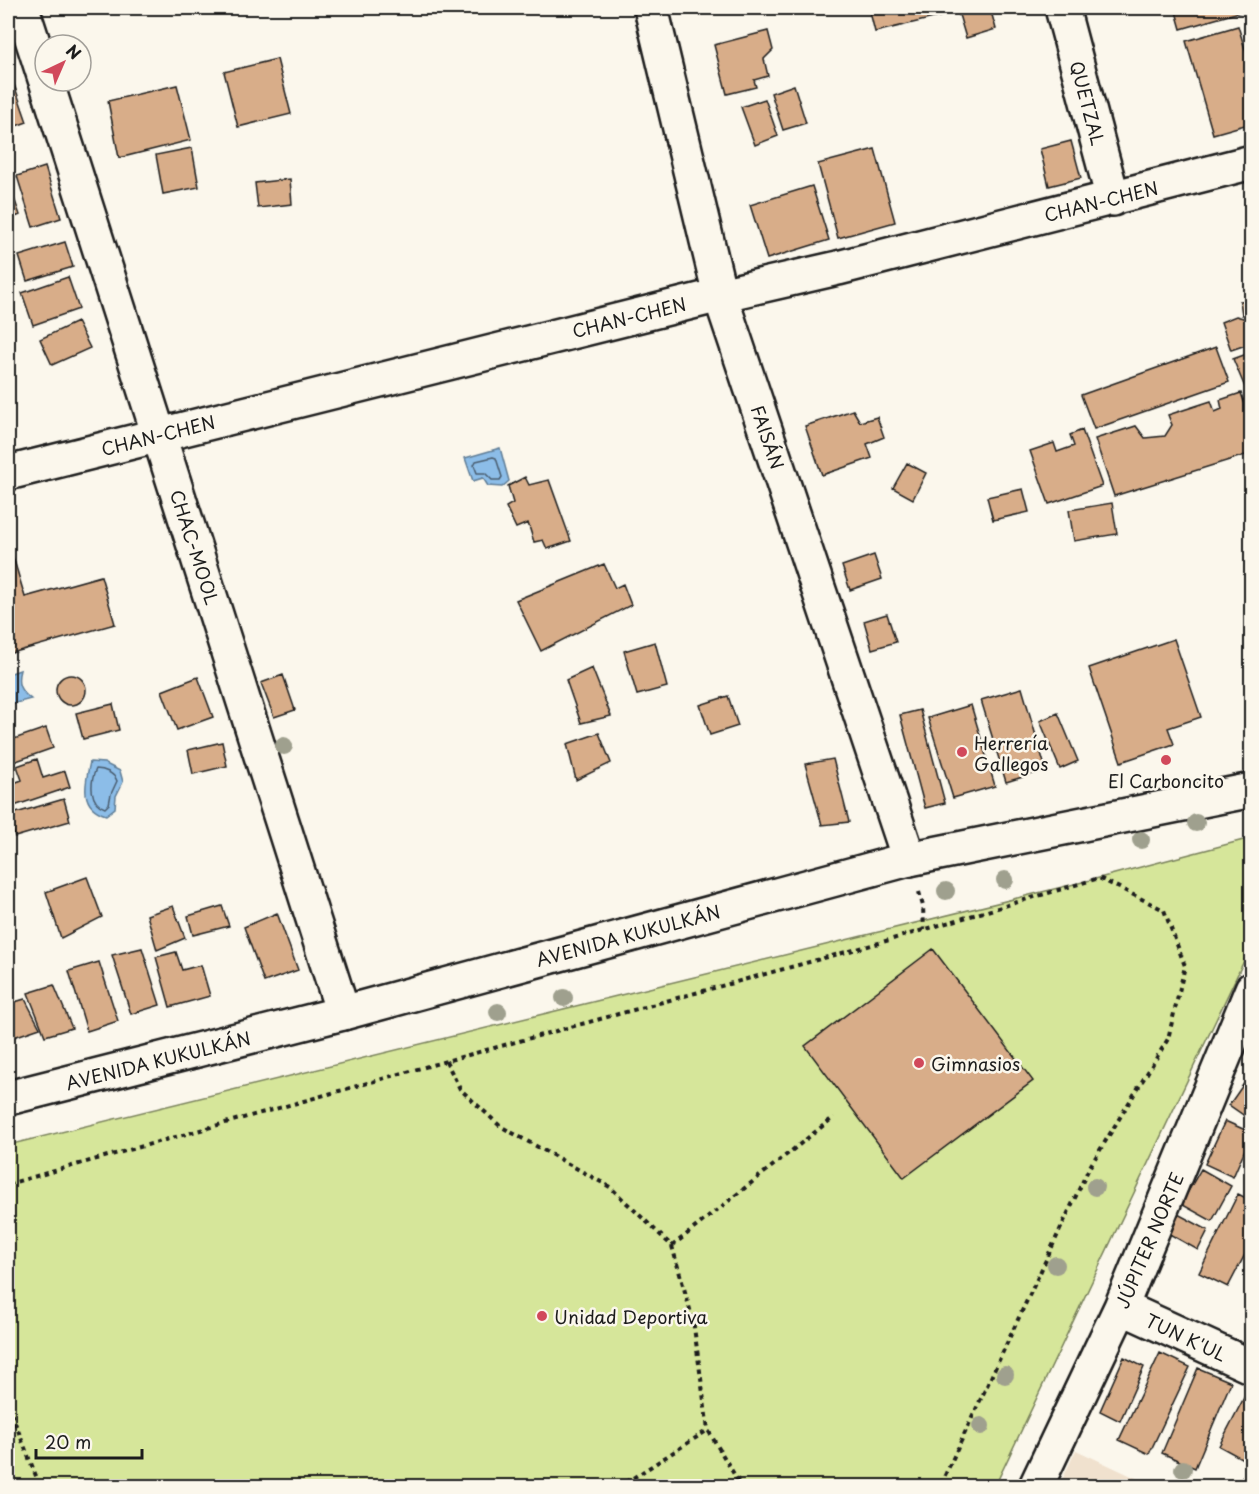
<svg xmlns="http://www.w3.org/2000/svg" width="1259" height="1494" font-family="'Playpen Sans',sans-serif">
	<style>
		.built { fill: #f0e1ce }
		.green { fill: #d6e69a; stroke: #79815b; stroke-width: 1.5 }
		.water { fill: #8cbde8; stroke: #5f7d96; stroke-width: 1.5 }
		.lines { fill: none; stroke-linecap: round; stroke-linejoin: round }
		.shore { stroke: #495c6e; stroke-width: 1.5 }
		.building { fill: #d8ad89; stroke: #1c1c1c; stroke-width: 1.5 }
		.street-casing { stroke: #1c1c1c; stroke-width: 38 }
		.secondary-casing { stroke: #1c1c1c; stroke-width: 38 }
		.path { stroke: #1c1c1c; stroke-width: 4; stroke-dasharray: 4.5 4.5; stroke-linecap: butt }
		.street { stroke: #fbf7ec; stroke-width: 33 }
		.secondary { stroke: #fbf7ec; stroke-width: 33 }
		.tree { fill: #9fa08e }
		.poi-dot { fill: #d1495b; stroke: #fbf7ec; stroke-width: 2 }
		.labels { text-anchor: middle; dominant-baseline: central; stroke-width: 5; stroke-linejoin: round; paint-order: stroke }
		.street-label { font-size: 18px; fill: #1c1c1c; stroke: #fbf7ec }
		.poi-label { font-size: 18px; fill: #1c1c1c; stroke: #fbf7ec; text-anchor: start }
	</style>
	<rect width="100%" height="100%" fill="#fbf7ec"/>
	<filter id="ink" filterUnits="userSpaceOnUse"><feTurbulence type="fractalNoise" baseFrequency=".0167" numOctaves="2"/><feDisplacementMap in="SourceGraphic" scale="12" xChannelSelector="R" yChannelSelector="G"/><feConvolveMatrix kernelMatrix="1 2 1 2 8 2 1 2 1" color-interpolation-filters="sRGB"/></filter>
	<g filter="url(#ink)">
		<!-- built -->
		<path class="built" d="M 1076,1450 L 1153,1486 L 1059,1486 Z"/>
		<!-- green -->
		<path class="green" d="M 1251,838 L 1251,946 L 995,1486 L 8,1486 L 8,1145 L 1099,878 Z"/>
		<!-- water -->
		<path class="water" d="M 500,448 L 509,481 L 502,487 L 488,486 L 483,478 L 473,481 L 465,458 Z
			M 20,670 C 16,684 20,691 31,699 L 8,705 L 8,674 Z
			M 90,762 L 104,763 L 120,771 L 123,782 L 116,796 L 115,808 L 106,815 C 79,807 85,784 90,762 Z"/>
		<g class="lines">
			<!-- shore -->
			<path class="shore" d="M 493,457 L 496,458 L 502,477 L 500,480 L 492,480 L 485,473 L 477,473 L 474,465 L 476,461 Z
				M 96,769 C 104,769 114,773 117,781 L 111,794 L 109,804 L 105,808 C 89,803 90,782 96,769 Z"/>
		</g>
		<!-- building -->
		<path class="building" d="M 869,8 L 940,8 L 942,16 L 875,32 Z
			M 957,8 L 990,8 L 996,29 L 966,38 Z
			M 1175,8 L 1242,8 L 1243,11 L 1181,29 Z
			M 1238,26 L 1252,72 L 1252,123 L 1213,134 L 1186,41 Z
			M 768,31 L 773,50 L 764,59 L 768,76 L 754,80 L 756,87 L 727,94 L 714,45 Z
			M 277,59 L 291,114 L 238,127 L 224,72 Z
			M 8,67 L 27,122 L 8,129 Z
			M 177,85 L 191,140 L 119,158 L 108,101 Z
			M 794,85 L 806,123 L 783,130 L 771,93 Z
			M 765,99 L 778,136 L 755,145 L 741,107 Z
			M 1071,141 L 1081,178 L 1049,186 L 1040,149 Z
			M 192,148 L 199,187 L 163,194 L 156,155 Z
			M 875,149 L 895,222 L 838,238 L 818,164 Z
			M 45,167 L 61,218 L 33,227 L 17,176 Z
			M 290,179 L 292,204 L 258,208 L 255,183 Z
			M 8,184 L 9,184 L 20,215 L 8,220 Z
			M 812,186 L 829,240 L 767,259 L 750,205 Z
			M 65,242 L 73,267 L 27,281 L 19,256 Z
			M 68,277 L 79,309 L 33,325 L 22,293 Z
			M 1252,300 L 1252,314 L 1242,315 L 1240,301 Z
			M 1236,316 L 1250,320 L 1252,343 L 1231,350 L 1221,322 Z
			M 77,322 L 90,348 L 52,365 L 40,339 Z
			M 1216,347 L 1229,382 L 1094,429 L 1081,395 Z
			M 1252,352 L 1252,404 L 1233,359 Z
			M 1241,393 L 1252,425 L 1252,453 L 1114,496 L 1095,439 L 1136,426 L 1145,438 L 1165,436 L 1172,425 L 1168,415 L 1211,401 L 1215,412 L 1222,409 L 1220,400 Z
			M 853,410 L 860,422 L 877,417 L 884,437 L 867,444 L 872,458 L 822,475 L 805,426 Z
			M 1082,430 L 1102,486 L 1049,504 L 1030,451 L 1054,443 L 1057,452 L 1074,446 L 1070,435 Z
			M 907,463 L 926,473 L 913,499 L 893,488 Z
			M 525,477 L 529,485 L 549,480 L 571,541 L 547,549 L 543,540 L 534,542 L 528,523 L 516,528 L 506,507 L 513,503 L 508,486 Z
			M 1023,489 L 1029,512 L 993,520 L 987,497 Z
			M 1112,503 L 1117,534 L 1074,541 L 1069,510 Z
			M 8,540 L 25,597 L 101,576 L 115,624 L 8,654 Z
			M 874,555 L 882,579 L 850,590 L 842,566 Z
			M 604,564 L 615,588 L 623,584 L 631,605 L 541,651 L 516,600 Z
			M 887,614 L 896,642 L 872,649 L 864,621 Z
			M 1174,639 L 1201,717 L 1168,728 L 1174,744 L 1121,762 L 1089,668 Z
			M 655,642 L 667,687 L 637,695 L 624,651 Z
			M 592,668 L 611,716 L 581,723 L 566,680 Z
			M56 690a15 15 0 1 1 30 0a15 15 0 1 1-30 0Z
			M 283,675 L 295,710 L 274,717 L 261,683 Z
			M 198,677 L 213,717 L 177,730 L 162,691 Z
			M 1022,688 L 1046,770 L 1006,782 L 981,700 Z
			M 728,696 L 738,726 L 710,735 L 700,705 Z
			M 113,704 L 119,730 L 83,739 L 76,713 Z
			M 971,705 L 995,786 L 953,798 L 928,718 Z
			M 920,710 L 945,803 L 925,808 L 900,715 Z
			M 1058,713 L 1078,761 L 1060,769 L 1040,721 Z
			M 46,728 L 53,748 L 8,764 L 8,741 Z
			M 599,733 L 611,763 L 576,780 L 567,744 Z
			M 222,742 L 227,766 L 193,774 L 188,750 Z
			M 37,759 L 43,778 L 65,771 L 70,787 L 14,806 L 8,785 L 22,780 L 17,766 Z
			M 833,759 L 849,822 L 822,825 L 805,764 Z
			M 64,799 L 70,821 L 15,837 L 9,815 Z
			M 87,877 L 102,917 L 61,938 L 46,892 Z
			M 173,906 L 185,938 L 157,950 L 147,915 Z
			M 222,906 L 229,926 L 193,935 L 188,916 Z
			M 277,913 L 298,970 L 264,982 L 244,927 Z
			M 142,948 L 160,1005 L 131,1014 L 112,955 Z
			M 933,949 L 1033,1081 L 904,1178 L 805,1046 Z
			M 176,952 L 182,970 L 201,965 L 210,996 L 170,1007 L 156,957 Z
			M 99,962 L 118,1021 L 87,1031 L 69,971 Z
			M 54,985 L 72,1028 L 45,1036 L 28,993 Z
			M 25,999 L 40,1028 L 8,1039 L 8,1004 Z
			M 1252,1072 L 1252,1121 L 1229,1105 Z
			M 1225,1121 L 1252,1133 L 1233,1177 L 1205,1164 Z
			M 1201,1169 L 1231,1186 L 1212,1221 L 1181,1204 Z
			M 1238,1194 L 1252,1201 L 1252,1241 L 1228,1287 L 1199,1273 Z
			M 1174,1212 L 1208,1230 L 1198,1250 L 1164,1231 Z
			M 1160,1353 L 1190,1367 L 1149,1454 L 1119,1440 Z
			M 1124,1357 L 1144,1367 L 1120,1421 L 1100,1411 Z
			M 1198,1368 L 1231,1382 L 1195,1468 L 1162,1453 Z
			M 1248,1390 L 1252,1392 L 1252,1464 L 1219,1446 Z
			M 1244,1474 L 1252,1477 L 1252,1486 L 1238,1486 Z"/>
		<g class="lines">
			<!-- street casing -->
			<g class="street-casing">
				<path id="street" d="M 22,8 L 45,79
					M 651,8 L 720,295 L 909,859
					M 1062,8 L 1113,199
					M 46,81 L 343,1013
					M 8,473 L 720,295 L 838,268 L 1252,162
					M 1121,1307 L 1252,1367
					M 1036,1486 L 1121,1307 L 1252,989"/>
			</g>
			<!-- secondary casing -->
			<g class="secondary-casing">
				<path id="secondary" d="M 8,1098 L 343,1013 L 909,859 L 1252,790"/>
			</g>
			<!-- path -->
			<path class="path" d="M 919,892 L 923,906 L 924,930
				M 446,1061 L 460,1089 L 500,1126 L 610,1187 L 672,1246 L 693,1320 L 708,1430
				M 8,1184 L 446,1061 L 879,943 L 1099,878 L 1164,910 L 1185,966 L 1168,1039 L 1089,1168 L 940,1486
				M 672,1246 L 834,1117
				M 8,1405 L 40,1486
				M 617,1486 L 633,1478 L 708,1430 L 741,1486"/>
			<!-- street -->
			<use href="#street" class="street"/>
			<!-- secondary -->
			<use href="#secondary" class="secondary"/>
		</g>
		<!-- trees -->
		<g class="tree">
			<circle cx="284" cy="746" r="9"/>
			<circle cx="1196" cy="823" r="9"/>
			<circle cx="1141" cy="840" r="9"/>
			<circle cx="1005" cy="880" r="9"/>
			<circle cx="946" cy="891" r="9"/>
			<circle cx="564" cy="998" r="9"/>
			<circle cx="498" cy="1012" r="9"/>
			<circle cx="1095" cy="1187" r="9"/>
			<circle cx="1056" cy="1265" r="9"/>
			<circle cx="1005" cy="1375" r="9"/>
			<circle cx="981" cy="1426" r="9"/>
			<circle cx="1183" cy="1469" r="9"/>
		</g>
	</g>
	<!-- markers -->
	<g class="poi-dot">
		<circle cx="962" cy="752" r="6"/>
		<circle cx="1166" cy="760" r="6"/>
		<circle cx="919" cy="1063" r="6"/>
		<circle cx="542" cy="1316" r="6"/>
	</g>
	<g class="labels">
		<!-- street labels -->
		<g class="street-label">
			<text transform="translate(1088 103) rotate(75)">QUETZAL</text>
			<text transform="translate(1101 201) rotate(-14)">CHAN-CHEN</text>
			<text transform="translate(629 317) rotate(-14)">CHAN-CHEN</text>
			<text transform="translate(158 435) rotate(-14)">CHAN-CHEN</text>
			<text transform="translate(768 437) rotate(71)">FAISÁN</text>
			<text transform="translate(195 547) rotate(72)">CHAC-MOOL</text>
			<text transform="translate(628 935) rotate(-15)">AVENIDA KUKULKÁN</text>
			<text transform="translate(158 1060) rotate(-14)">AVENIDA KUKULKÁN</text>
			<text transform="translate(1149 1240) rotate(-67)">JÚPITER NORTE</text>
			<text transform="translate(1186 1337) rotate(25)">TUN K'UL</text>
		</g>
		<!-- poi labels -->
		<g class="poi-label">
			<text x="974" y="742">Herrería<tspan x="974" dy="21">Gallegos</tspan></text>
			<text x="1166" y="780" text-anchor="middle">El Carboncito</text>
			<text x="931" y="1063">Gimnasios</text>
			<text x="554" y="1316">Unidad Deportiva</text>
		</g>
	</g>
	<!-- margin -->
	<rect width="1259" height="1494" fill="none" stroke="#fbf7ec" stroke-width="30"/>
	<rect x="15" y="15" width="1229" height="1464" fill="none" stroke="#1c1c1c" stroke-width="2" filter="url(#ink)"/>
	<!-- north arrow -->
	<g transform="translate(63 63) rotate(44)"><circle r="28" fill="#fbf7ec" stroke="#a29f99" stroke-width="1.5"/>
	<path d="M0-4.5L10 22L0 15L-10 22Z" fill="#d1495b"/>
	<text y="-9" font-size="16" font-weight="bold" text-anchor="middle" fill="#1c1c1c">N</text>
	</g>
	<!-- scale -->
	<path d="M36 1449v9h106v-9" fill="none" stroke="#1c1c1c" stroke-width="3"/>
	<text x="45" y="1449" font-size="18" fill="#1c1c1c" stroke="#fbf7ec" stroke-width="4.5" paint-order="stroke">20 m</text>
</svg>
